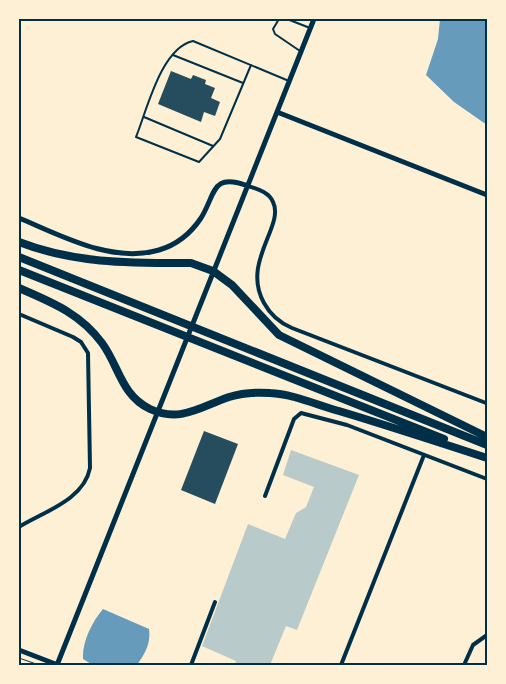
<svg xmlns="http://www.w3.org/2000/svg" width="506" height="684" font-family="Signika,sans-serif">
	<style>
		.green { fill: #b9caca }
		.water { fill: #669bbc }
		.building { fill: #264d5e }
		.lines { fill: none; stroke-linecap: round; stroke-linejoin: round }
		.path { stroke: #003049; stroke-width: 1 }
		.service { stroke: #003049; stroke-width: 2 }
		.minor { stroke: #003049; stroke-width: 4 }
		.tertiary { stroke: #003049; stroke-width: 5 }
		.motorway { stroke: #003049; stroke-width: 8 }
		.neatline { fill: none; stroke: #003049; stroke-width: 2 }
	</style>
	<rect width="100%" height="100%" fill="#fdf0d5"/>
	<!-- green -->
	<path class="green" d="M 291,450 L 359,475 L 297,630 L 286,626 L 270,665 L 235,665 L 236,661 L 202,646 L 248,524 L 285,539 L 296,513 L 306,507 L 314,487 L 283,475 Z"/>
	<!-- water -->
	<path class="water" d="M 440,19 L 487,19 L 487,125 L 454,102 L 426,75 L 438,39 Z
		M 103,609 L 149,629 C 151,644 145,653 137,665 L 93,665 L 83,659 C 82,642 92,622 103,609 Z"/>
	<!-- building -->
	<path class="building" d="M 171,71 L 191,79 L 193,75 L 206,80 L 205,84 L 215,88 L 211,98 L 220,102 L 215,116 L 204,112 L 201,122 L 158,104 Z
		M 204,431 L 238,444 L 215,504 L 181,490 Z"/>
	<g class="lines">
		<!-- path -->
		<path class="path" d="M 19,658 L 39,665"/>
		<!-- service -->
		<path class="service" d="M 279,19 L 273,29 L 275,34 L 300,51
			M 287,19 L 310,28
			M 173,55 L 243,83
			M 251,65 L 220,139 L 199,162 L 136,137 C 147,110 161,48 193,41 L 289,81
			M 144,117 L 213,146"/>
		<!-- minor -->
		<path class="minor" d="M 248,186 C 257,189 269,192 273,202 C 285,226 241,262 264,303 C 270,314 280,323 292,328 L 486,403
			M 19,314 L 73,337 L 81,342 L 88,353 L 90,468 C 84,500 43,512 19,527
			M 265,496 L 294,419 L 301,413 L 347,425 L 487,479
			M 191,665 L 215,602
			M 341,665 L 424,455
			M 464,665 L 473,645 L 487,635"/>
		<!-- tertiary -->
		<path class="tertiary" d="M 277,112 L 487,195
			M 19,218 C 60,235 112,264 159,250 C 176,245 191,233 201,218 C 216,194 211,172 248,186
			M 19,650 L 58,665
			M 57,665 L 314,19"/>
		<!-- motorway -->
		<path class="motorway" d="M 19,242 C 75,264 132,263 191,263 L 213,271 L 232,285 L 279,335 L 487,437
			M 19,257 L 487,445
			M 19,270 L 444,439
			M 19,288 C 51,302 80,313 102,343 C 119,366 121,395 150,409 C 180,423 200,407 229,397 C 242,393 256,392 270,393 C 293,394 317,405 339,411 C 389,426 438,442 487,458"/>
	</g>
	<!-- border -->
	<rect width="506" height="684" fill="none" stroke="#fdf0d5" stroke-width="40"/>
	<rect x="20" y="20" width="466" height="644" class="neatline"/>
</svg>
